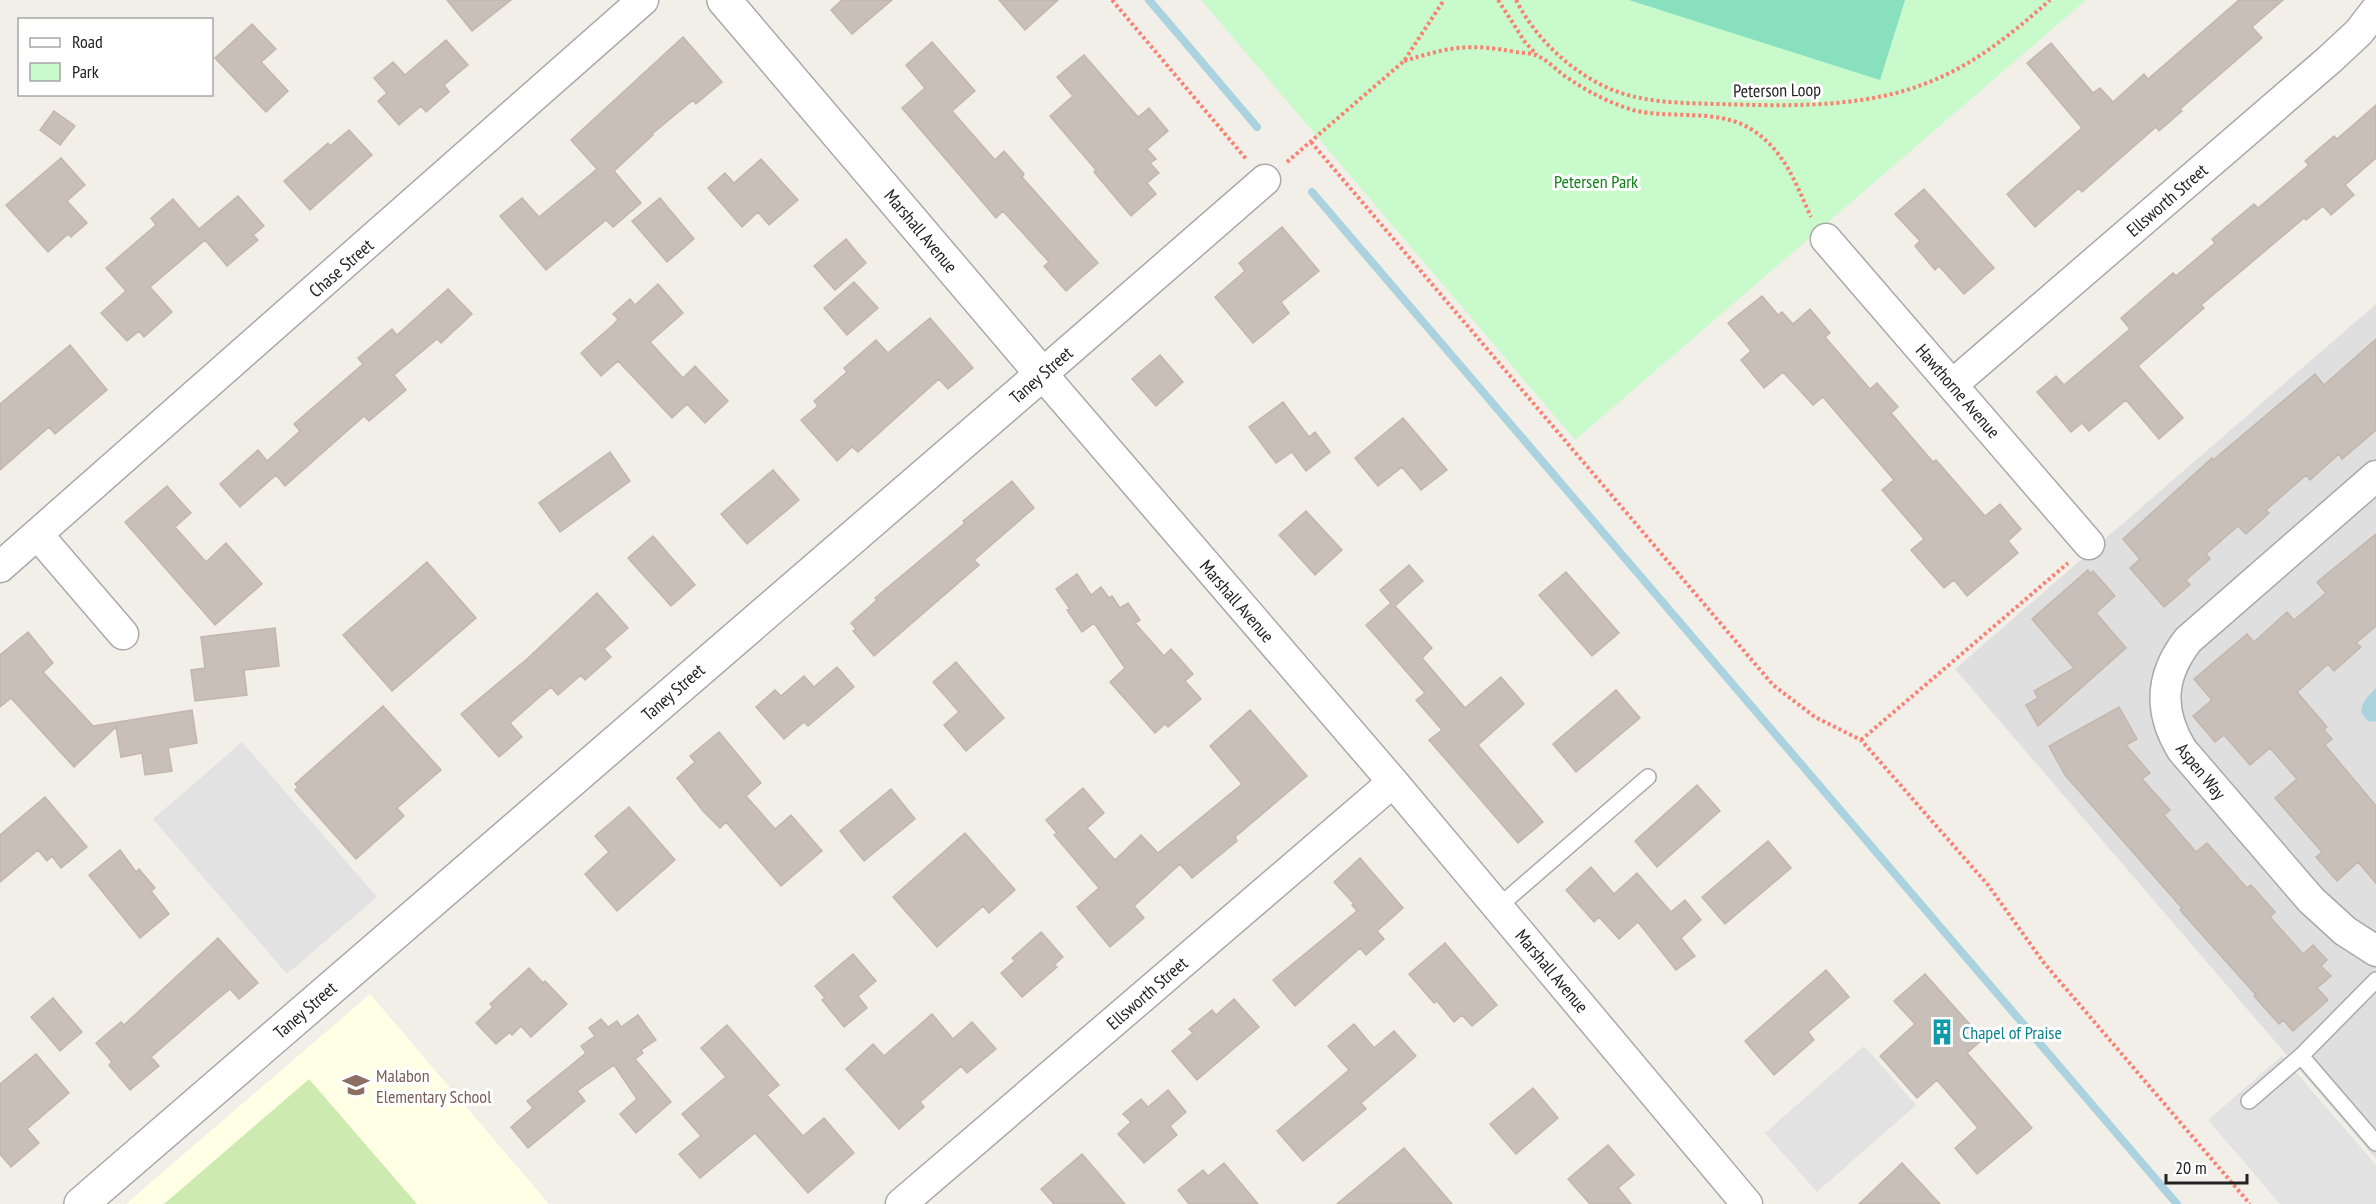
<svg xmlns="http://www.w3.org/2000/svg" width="2376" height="1204" font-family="'PT Sans Narrow',sans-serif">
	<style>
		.residential { fill: #e0dfdf }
		.education { fill: #ffffe5 }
		.grass { fill: #cdebb0 }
		.park { fill: #c8facc }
		.pitch { fill: #88e0be }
		.parking { fill: #e2e2e2 }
		.water { fill: #aad3df }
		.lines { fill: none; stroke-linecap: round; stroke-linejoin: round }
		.stream { stroke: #aad3df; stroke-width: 8 }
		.building { fill: #c7bfb8; stroke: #c4b6ab; stroke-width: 1.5 }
		.service-casing { stroke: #a9a9a9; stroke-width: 18 }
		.minor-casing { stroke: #a9a9a9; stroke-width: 33 }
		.tertiary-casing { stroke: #a9a9a9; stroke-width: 36 }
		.path { stroke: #fa8072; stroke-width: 4; stroke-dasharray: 3 3; stroke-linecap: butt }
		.service { stroke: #fff; stroke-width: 15 }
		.minor { stroke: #fff; stroke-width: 30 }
		.tertiary { stroke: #fff; stroke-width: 33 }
		.labels { text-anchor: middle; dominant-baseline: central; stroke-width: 6; stroke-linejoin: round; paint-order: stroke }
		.street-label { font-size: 18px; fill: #222; stroke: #fff }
		.park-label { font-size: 18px; fill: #0c8416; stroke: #fff }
		.culture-label { font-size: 18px; fill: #0d838f; stroke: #fff; text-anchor: start }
		.education-label { font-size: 18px; fill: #785e54; stroke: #fff; text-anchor: start }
	</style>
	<rect width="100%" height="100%" fill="#f2efe9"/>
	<!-- residential -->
	<path class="residential" d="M 2376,304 L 2376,1159 L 1955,669 Z"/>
	<!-- education -->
	<path class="education" d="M 370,994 L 549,1204 L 126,1204 Z"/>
	<!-- grass -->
	<path class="grass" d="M 309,1079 L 417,1204 L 164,1204 Z"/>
	<!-- park -->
	<path class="park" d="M 1201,0 L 2086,0 L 1575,440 Z"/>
	<!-- pitch -->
	<path class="pitch" d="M 1629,0 L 1905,0 L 1880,80 Z"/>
	<!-- parking -->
	<path class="parking" d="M 242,742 L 377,897 L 287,974 L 153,819 Z
		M 1864,1046 L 1916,1105 L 1817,1192 L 1765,1133 Z
		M 2282,1056 L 2376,1165 L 2376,1204 L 2280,1204 L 2208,1120 Z"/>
	<!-- water -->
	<path class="water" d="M 2376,688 L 2376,721 L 2374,722 L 2368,721 L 2361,713 C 2361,702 2369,695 2376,688 Z"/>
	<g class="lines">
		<!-- stream -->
		<path class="stream" d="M 1149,0 L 1257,127
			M 1312,192 L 2177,1204"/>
	</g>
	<!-- building -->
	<path class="building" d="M 447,0 L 511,0 L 472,31 Z
		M 842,0 L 892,0 L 852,34 L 831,10 Z
		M 999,0 L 1058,0 L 1025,30 Z
		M 2239,0 L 2283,0 L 2252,27 L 2262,38 L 2180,109 L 2182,111 L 2159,131 L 2156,127 L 2082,192 L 2079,188 L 2035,227 L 2007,194 L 2082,128 L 2027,63 L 2051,43 L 2093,93 L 2100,88 L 2113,102 L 2144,74 L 2148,79 Z
		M 252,24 L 276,49 L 261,62 L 288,91 L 266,112 L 215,58 Z
		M 683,37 L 722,82 L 696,104 L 693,100 L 652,134 L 653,135 L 614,171 L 641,203 L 613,227 L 606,220 L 546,270 L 500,216 L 522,198 L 539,217 L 597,169 L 571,140 Z
		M 446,40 L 468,65 L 444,85 L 449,92 L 426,112 L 421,106 L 399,125 L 378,101 L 387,93 L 374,78 L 393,62 L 405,75 Z
		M 932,42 L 975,91 L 952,111 L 995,160 L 1004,151 L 1024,174 L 1022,177 L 1098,263 L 1066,291 L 1044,266 L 1049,262 L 1003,211 L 996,218 L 902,108 L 925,88 L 906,65 Z
		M 1084,55 L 1138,117 L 1149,108 L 1168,131 L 1147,149 L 1156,159 L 1150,163 L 1159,173 L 1147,183 L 1156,194 L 1131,216 L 1094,172 L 1096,170 L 1050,116 L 1073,96 L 1057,77 Z
		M 2376,105 L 2376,158 L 2345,185 L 2354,195 L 2331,215 L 2323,206 L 2306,220 L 2304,218 L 2201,305 L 2204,308 L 2138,366 L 2183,418 L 2159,439 L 2126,400 L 2089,431 L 2082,423 L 2071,432 L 2037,392 L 2056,376 L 2064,385 L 2130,329 L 2121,318 L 2173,273 L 2176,276 L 2215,243 L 2212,239 L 2254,204 L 2258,208 L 2309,165 L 2305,161 L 2334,136 L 2337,139 Z
		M 54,111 L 75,126 L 60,145 L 40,130 Z
		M 349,130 L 372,155 L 310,210 L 284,181 L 328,143 L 330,146 Z
		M 61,158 L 85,185 L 67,201 L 87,223 L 71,237 L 68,234 L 48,252 L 6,205 Z
		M 761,159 L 798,200 L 769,225 L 758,212 L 742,227 L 708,188 L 725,173 L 734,183 Z
		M 1924,189 L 1994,268 L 1964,294 L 1939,266 L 1935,270 L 1915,246 L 1920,241 L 1895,214 Z
		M 238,196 L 264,226 L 253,235 L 258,240 L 227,266 L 205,240 L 150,287 L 172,312 L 144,337 L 139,331 L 127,341 L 101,313 L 126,291 L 106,268 L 156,225 L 151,218 L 173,199 L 199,229 Z
		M 660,198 L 694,239 L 667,262 L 632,221 Z
		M 1282,227 L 1319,271 L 1281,302 L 1289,313 L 1253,343 L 1215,297 L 1245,271 L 1239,263 Z
		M 846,239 L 866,263 L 835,290 L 814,266 Z
		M 854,282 L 878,308 L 847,335 L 824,308 Z
		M 658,284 L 683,313 L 650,342 L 683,378 L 695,366 L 728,401 L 705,423 L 687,404 L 672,418 L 618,361 L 601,376 L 581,353 L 614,324 L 618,319 L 613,314 L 630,299 L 635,305 Z
		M 448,289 L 472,314 L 441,343 L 437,339 L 394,375 L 406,390 L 369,421 L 364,416 L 285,486 L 276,475 L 240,507 L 220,484 L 258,450 L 267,461 L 300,431 L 294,424 L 363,364 L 358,358 L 392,329 L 397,335 Z
		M 1762,296 L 1778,315 L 1782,312 L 1793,324 L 1810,309 L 1830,333 L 1825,337 L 1870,389 L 1877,383 L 1898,407 L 1891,413 L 1933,462 L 1936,460 L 1985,516 L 2000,504 L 2021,529 L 2008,541 L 2018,553 L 1967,596 L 1954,580 L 1944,588 L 1911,550 L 1924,539 L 1882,490 L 1894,480 L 1823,397 L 1813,405 L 1783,372 L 1764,388 L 1741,360 L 1751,351 L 1728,323 Z
		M 930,318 L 973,368 L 948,389 L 939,379 L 858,452 L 852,447 L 837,461 L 801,420 L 818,406 L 814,401 L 847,372 L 844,368 L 876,340 L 888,353 Z
		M 2376,339 L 2376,430 L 2342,459 L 2339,454 L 2310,480 L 2306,475 L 2266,510 L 2269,513 L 2246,534 L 2238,526 L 2206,554 L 2210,559 L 2186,580 L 2190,585 L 2164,607 L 2130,568 L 2140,559 L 2123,539 L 2212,458 L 2213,460 L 2315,374 L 2324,385 Z
		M 70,345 L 107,390 L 55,434 L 49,427 L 0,470 L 0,404 Z
		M 1160,355 L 1183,382 L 1156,406 L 1132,379 Z
		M 1283,402 L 1309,437 L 1315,432 L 1330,452 L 1306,471 L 1292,452 L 1276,463 L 1249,427 Z
		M 1403,418 L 1447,470 L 1421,490 L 1402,467 L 1378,486 L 1355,458 Z
		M 610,452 L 630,481 L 560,532 L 539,503 Z
		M 773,470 L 799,500 L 747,544 L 721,514 Z
		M 1012,481 L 1034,508 L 974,560 L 979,565 L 874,656 L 853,631 L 856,629 L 851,623 L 877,600 L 875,598 L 965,523 L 963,521 Z
		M 167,486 L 191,513 L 175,527 L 206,562 L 226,543 L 262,584 L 215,625 L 125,522 Z
		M 1306,511 L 1342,550 L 1315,575 L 1279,535 Z
		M 2376,534 L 2376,626 L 2356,643 L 2361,647 L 2334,671 L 2328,664 L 2297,692 L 2327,727 L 2324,730 L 2332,739 L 2325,745 L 2376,806 L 2376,883 L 2358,862 L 2337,881 L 2316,857 L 2322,852 L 2275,798 L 2297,779 L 2270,748 L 2250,765 L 2224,735 L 2215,742 L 2193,716 L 2212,700 L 2194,679 L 2247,634 L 2254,642 L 2287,612 L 2294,620 L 2326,593 L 2317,582 Z
		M 653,536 L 695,585 L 671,606 L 628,558 Z
		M 427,562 L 476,618 L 392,691 L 343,635 Z
		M 1409,565 L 1423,581 L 1395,606 L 1432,648 L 1422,658 L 1465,708 L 1501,677 L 1524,704 L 1478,745 L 1543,822 L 1518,843 L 1429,740 L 1442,730 L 1416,700 L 1425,693 L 1366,625 L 1391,603 L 1380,590 Z
		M 2088,570 L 2090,574 L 2093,571 L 2115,596 L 2096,613 L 2126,648 L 2038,726 L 2026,705 L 2038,698 L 2034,691 L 2074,668 L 2032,619 Z
		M 1566,572 L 1619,633 L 1592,656 L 1539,595 Z
		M 1077,574 L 1091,595 L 1101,587 L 1109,598 L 1112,596 L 1120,608 L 1128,603 L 1140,620 L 1135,623 L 1164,656 L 1171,649 L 1193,674 L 1185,681 L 1201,699 L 1168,727 L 1165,724 L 1155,733 L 1110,682 L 1125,668 L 1094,623 L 1082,632 L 1067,610 L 1070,609 L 1056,589 Z
		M 597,593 L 628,628 L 604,649 L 611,657 L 585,680 L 581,675 L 558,695 L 551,687 L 510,723 L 522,737 L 499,757 L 461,714 L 527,659 Z
		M 275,628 L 279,666 L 244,670 L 247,695 L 195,701 L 191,670 L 205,668 L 201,637 Z
		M 28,632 L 53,663 L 43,672 L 93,726 L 192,710 L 197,743 L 168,748 L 172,771 L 145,775 L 142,753 L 121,757 L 116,727 L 74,767 L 11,698 L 0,707 L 0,655 Z
		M 956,662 L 1004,718 L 966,751 L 944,725 L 959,712 L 933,682 Z
		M 837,667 L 854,687 L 808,726 L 804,722 L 784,739 L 756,707 L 775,690 L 781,696 L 804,676 L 814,687 Z
		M 1616,690 L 1640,718 L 1576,772 L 1553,744 Z
		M 383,706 L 441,770 L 397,808 L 404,816 L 356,859 L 295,790 L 298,787 L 295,784 Z
		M 2119,707 L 2137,739 L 2126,745 L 2150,773 L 2142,779 L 2170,810 L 2164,815 L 2196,852 L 2207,843 L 2247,888 L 2251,885 L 2275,912 L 2270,917 L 2303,954 L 2313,945 L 2327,960 L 2321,966 L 2331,976 L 2317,988 L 2328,1000 L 2293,1031 L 2283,1020 L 2279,1024 L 2254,996 L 2256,995 L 2180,910 L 2182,908 L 2065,775 L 2049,746 Z
		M 1250,710 L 1307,776 L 1235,837 L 1237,841 L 1192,878 L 1180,864 L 1134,906 L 1144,918 L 1110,947 L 1077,907 L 1099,888 L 1054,835 L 1057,833 L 1046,820 L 1083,788 L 1104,813 L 1087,828 L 1115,860 L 1141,835 L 1158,853 L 1242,784 L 1210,746 Z
		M 719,732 L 761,783 L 746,796 L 775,829 L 791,815 L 822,851 L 781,886 L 726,822 L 720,828 L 703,811 L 677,778 L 695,762 L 690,756 Z
		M 1697,785 L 1720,811 L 1657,867 L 1635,841 Z
		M 891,789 L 915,819 L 864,861 L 840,831 Z
		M 45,797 L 87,847 L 61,868 L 52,856 L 47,861 L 38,850 L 0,882 L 0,835 Z
		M 629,807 L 675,860 L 617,911 L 585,874 L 609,852 L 595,836 Z
		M 965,833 L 1015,890 L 989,913 L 983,906 L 937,947 L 893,897 Z
		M 1768,841 L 1791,868 L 1725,924 L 1702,897 Z
		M 120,850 L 136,872 L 139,869 L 155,888 L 151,891 L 169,914 L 140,938 L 89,875 Z
		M 1360,858 L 1403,908 L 1377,931 L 1384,939 L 1366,955 L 1360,948 L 1295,1006 L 1273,980 L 1357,911 L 1352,905 L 1354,904 L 1334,882 Z
		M 1591,867 L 1614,894 L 1637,873 L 1671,912 L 1685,900 L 1701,920 L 1681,938 L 1695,956 L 1676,970 L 1638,922 L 1619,939 L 1599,917 L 1594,922 L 1566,890 Z
		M 1041,932 L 1063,957 L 1054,965 L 1057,967 L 1022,997 L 1001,973 L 1015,961 L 1012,958 Z
		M 218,938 L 258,983 L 239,999 L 230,989 L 207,1008 L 151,1057 L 159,1066 L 130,1090 L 109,1065 L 112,1062 L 96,1043 L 121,1022 L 124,1025 Z
		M 1445,943 L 1497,1005 L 1472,1026 L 1462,1015 L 1454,1022 L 1437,1001 L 1434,1003 L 1409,974 Z
		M 853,954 L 876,981 L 858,996 L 867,1008 L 844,1027 L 822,1000 L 825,998 L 815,986 Z
		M 529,968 L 543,983 L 545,981 L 567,1004 L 531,1037 L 521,1026 L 512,1035 L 510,1032 L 496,1044 L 476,1023 L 493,1007 L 490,1004 Z
		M 1826,970 L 1849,997 L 1808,1032 L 1814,1040 L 1774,1075 L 1745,1041 Z
		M 1925,974 L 1983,1039 L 1967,1053 L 2032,1128 L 1977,1174 L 1955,1148 L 1978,1128 L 1937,1080 L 1917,1098 L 1880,1056 L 1915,1024 L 1894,1001 Z
		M 53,998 L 82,1032 L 60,1051 L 31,1017 Z
		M 1234,999 L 1259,1027 L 1197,1080 L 1172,1051 L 1193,1033 L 1189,1029 L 1212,1010 L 1216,1015 Z
		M 932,1014 L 953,1039 L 972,1022 L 996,1049 L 967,1073 L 961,1066 L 920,1102 L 924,1107 L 899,1129 L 846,1069 L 873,1044 L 884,1056 Z
		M 638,1015 L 656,1040 L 641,1050 L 643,1053 L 635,1059 L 671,1102 L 636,1133 L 620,1114 L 637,1099 L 614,1065 L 577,1091 L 585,1101 L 528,1148 L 511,1127 L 533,1108 L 527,1101 L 586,1053 L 581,1046 L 595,1036 L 589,1028 L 601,1019 L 608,1027 L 617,1021 L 621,1027 Z
		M 1354,1024 L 1374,1048 L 1394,1031 L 1416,1056 L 1361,1103 L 1366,1109 L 1303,1161 L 1277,1131 L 1349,1070 L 1328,1046 Z
		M 727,1025 L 779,1085 L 767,1095 L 803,1136 L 824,1118 L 854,1153 L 808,1193 L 755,1133 L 700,1178 L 679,1154 L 701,1136 L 682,1114 L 726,1077 L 701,1048 Z
		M 36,1054 L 69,1093 L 27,1129 L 39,1143 L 11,1167 L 0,1154 L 0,1084 Z
		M 1533,1088 L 1558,1118 L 1516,1154 L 1490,1124 Z
		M 1168,1090 L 1186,1112 L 1170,1126 L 1177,1135 L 1144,1163 L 1118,1134 L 1131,1122 L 1123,1114 L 1141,1099 L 1148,1107 Z
		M 1608,1145 L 1634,1175 L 1618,1188 L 1631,1204 L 1590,1204 L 1568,1179 Z
		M 1404,1148 L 1452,1204 L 1337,1204 Z
		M 1082,1154 L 1125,1204 L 1054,1204 L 1041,1189 Z
		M 1224,1163 L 1258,1204 L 1189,1204 L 1178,1190 L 1203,1170 L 1208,1176 Z
		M 1902,1163 L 1940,1204 L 1859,1204 Z"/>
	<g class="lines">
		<!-- service casing -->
		<g class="service-casing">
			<path id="service" d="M 1498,907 L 1648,777
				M 2376,980 L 2301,1056 L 2376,1143
				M 2249,1101 L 2301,1056"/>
		</g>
		<!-- minor casing -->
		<g class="minor-casing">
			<path id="minor" d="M 1265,180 L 1042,374 L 1393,782 L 1747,1204
				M 1826,239 L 2089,544
				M 1952,385 L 2329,60 L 2359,32 L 2376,10
				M 2376,476 L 2188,640 C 2160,676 2158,711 2182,750 L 2311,900 L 2345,931 L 2376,951
				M 38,535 L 123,634
				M 0,567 L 643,0
				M 901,1204 L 1393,782"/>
		</g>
		<!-- tertiary casing -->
		<g class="tertiary-casing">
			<path id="tertiary" d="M 81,1204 L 1042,374 L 724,0"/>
		</g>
		<!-- path -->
		<path class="path" d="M 1112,0 L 1247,160
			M 1498,0 L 1525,42 L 1537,55
			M 1516,0 C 1536,39 1570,71 1610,89 C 1644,103 1681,103 1718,104 C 1789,106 1867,109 1934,80 C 1978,62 2015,31 2050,0
			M 1404,61 C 1450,47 1468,43 1516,52 C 1523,53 1532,53 1538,56 C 1549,61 1558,72 1568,78 C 1588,92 1610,103 1633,110 C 1672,120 1719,107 1754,131 C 1785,152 1796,184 1811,217
			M 1311,142 L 1773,685 L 1815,717 L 1861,740 L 1988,885 L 2044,963 L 2250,1204
			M 1287,162 L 1404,61 L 1444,0
			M 1861,740 L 2068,563"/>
		<!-- service -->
		<use href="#service" class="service"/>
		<!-- minor -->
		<use href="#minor" class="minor"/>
		<!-- tertiary -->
		<use href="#tertiary" class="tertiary"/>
	</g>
	<!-- icons -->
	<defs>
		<g id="building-bare" transform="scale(2.07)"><path d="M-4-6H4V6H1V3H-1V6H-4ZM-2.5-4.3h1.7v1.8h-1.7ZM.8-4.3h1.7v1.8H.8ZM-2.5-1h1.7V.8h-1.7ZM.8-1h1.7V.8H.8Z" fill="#0f9aa8" stroke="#fff" stroke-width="2.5" paint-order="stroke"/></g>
		<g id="school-bare" transform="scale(2.07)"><path d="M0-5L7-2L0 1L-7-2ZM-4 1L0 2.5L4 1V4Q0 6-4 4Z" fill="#8d6e63" stroke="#fff" stroke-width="2.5" paint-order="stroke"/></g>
	</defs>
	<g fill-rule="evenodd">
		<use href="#building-bare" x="1942" y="1032"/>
		<use href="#school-bare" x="356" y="1085"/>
	</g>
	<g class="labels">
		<!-- street labels -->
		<g class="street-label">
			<text transform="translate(1777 90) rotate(-1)">Peterson Loop</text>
			<text transform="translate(2167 200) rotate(-41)">Ellsworth Street</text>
			<text transform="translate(921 231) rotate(50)">Marshall Avenue</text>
			<text transform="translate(341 268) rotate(-41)">Chase Street</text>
			<text transform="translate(1041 375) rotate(-41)">Taney Street</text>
			<text transform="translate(1958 391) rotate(49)">Hawthorne Avenue</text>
			<text transform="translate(1237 601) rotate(49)">Marshall Avenue</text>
			<text transform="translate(673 692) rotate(-41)">Taney Street</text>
			<text transform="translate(2201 771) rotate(51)">Aspen Way</text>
			<text transform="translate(1552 971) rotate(50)">Marshall Avenue</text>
			<text transform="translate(1147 993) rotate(-41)">Ellsworth Street</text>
			<text transform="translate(305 1010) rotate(-41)">Taney Street</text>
		</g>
		<!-- park labels -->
		<g class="park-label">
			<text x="1596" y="181">Petersen Park</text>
		</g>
		<!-- culture labels -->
		<g class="culture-label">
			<text x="1962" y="1032">Chapel of Praise</text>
		</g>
		<!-- education labels -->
		<g class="education-label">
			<text x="376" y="1075">Malabon<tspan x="376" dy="21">Elementary School</tspan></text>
		</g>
	</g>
	<!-- legend -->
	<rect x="18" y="18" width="195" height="78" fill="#ffffff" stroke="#a7a7a7" stroke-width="1.5"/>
	<rect x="30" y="38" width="30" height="9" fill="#ffffff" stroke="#a7a7a7" stroke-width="1.5"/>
	<text x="72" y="48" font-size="18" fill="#222222">Road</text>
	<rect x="30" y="63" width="30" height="18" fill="#c8facc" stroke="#a7a7a7" stroke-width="1.5"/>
	<text x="72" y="78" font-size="18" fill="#222222">Park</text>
	<!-- scale -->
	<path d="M2166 1174v9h81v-9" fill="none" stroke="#222222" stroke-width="3"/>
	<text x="2175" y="1174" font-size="18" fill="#222222" stroke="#ffffff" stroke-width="4.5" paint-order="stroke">20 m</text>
</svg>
